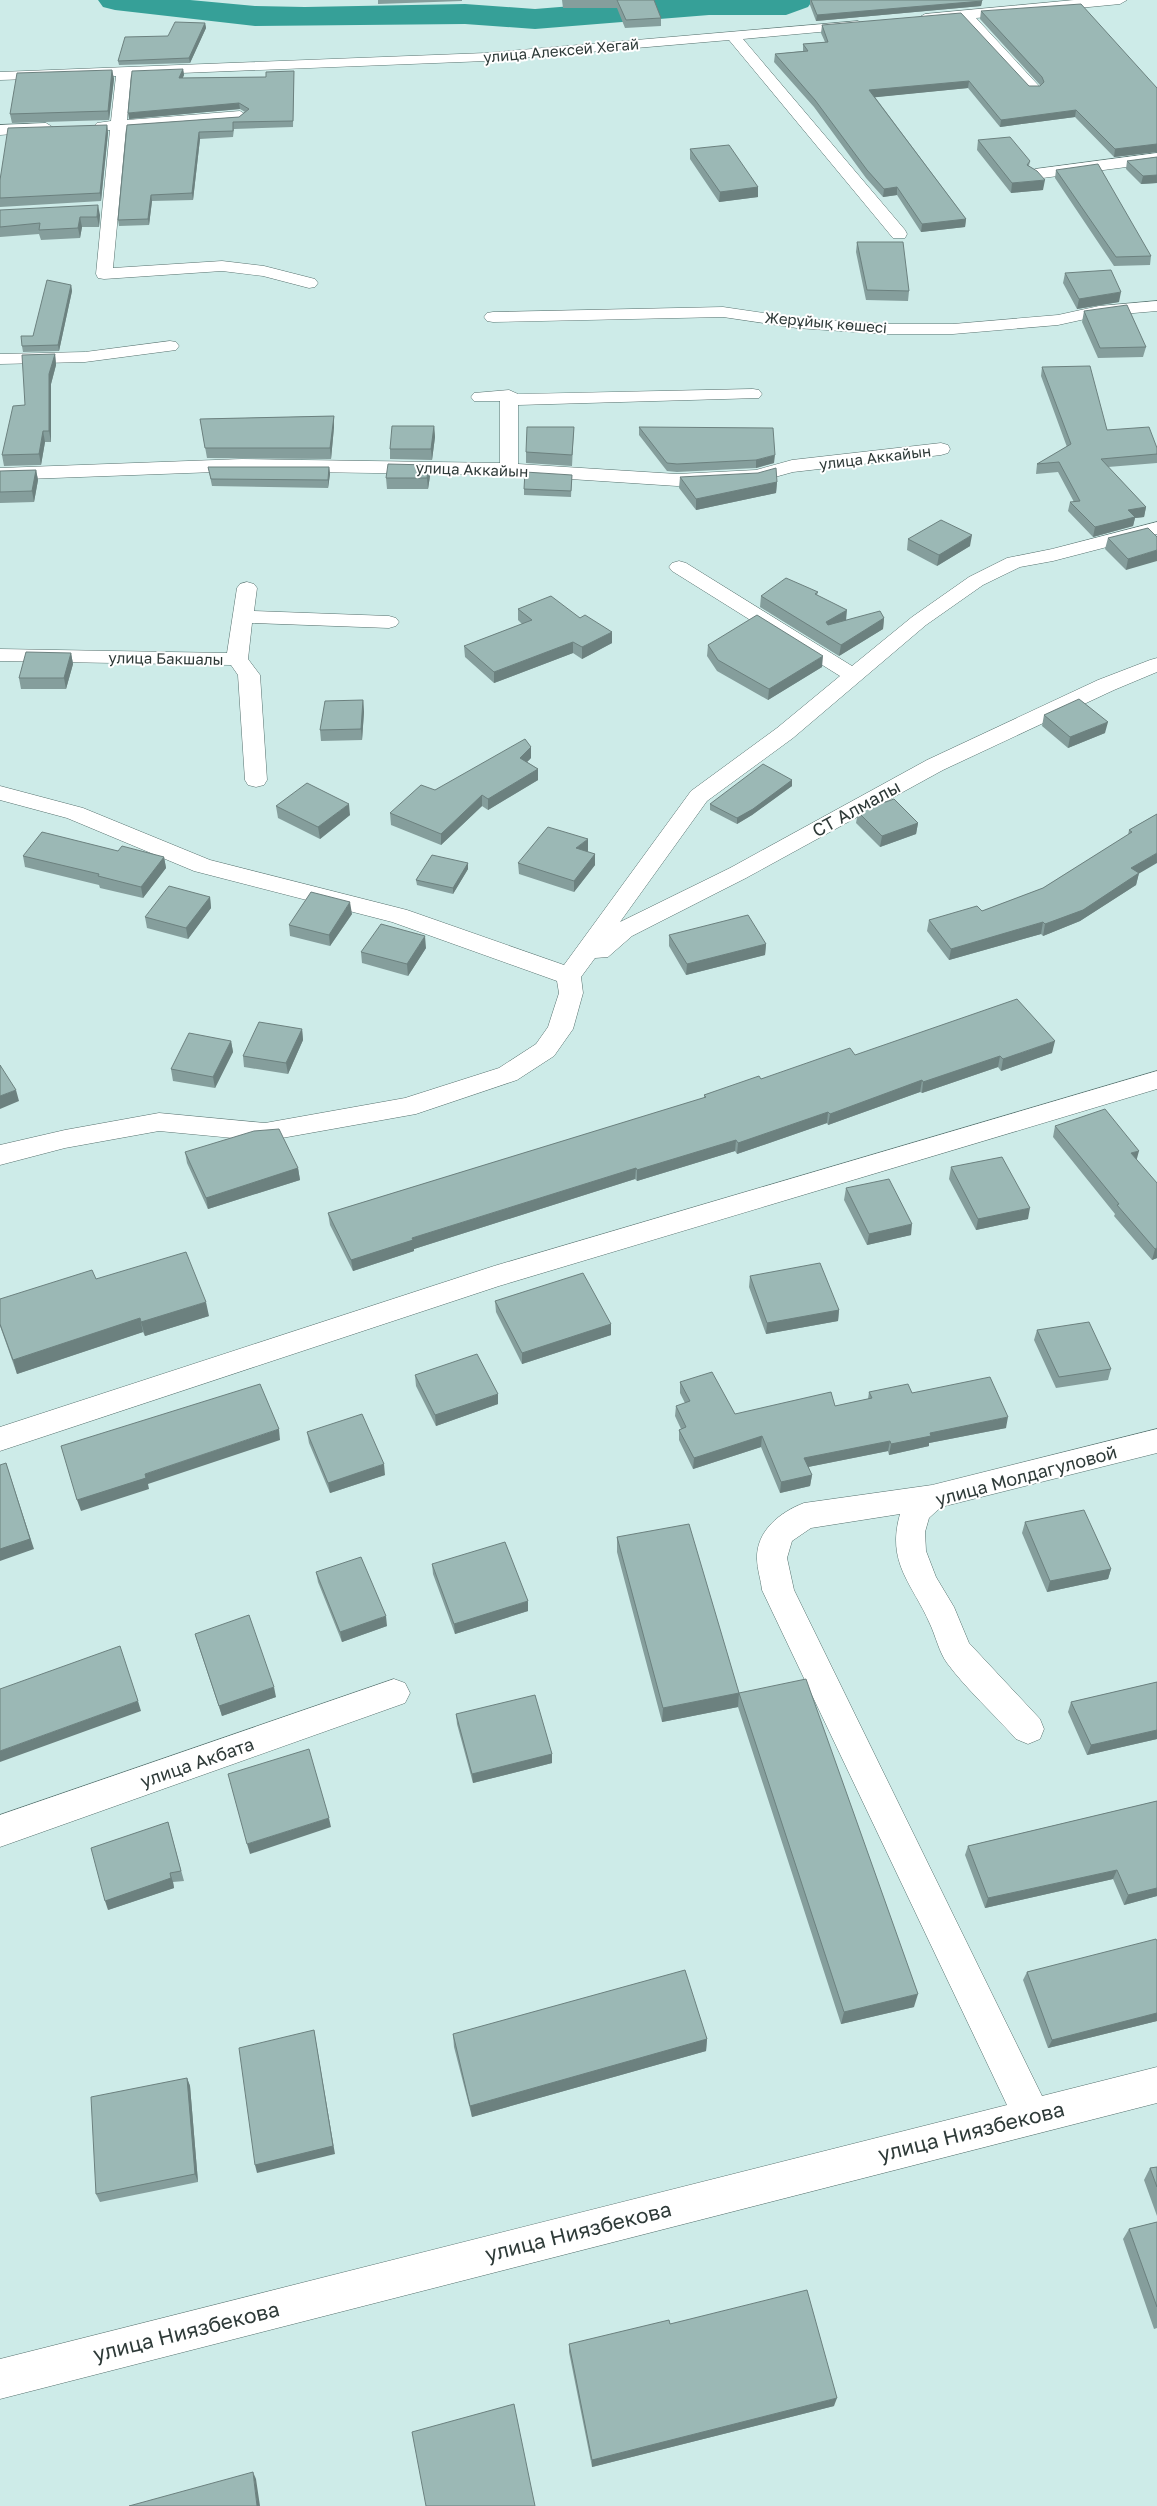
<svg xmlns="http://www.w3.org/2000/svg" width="1157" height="2506" font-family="'Golos Text',sans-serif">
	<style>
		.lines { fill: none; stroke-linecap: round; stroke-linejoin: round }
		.river { fill: #36a098; fill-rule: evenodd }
		.minor-casing { stroke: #56716e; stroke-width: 1 }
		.minor { fill: #fff; fill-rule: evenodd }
		.wall { fill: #859e9c }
		.shaded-wall { fill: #6c817f }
		.building { fill: #9bb8b5; stroke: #6c817f }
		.labels { text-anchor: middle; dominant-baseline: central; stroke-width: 4; stroke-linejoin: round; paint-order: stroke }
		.far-street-label { font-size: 15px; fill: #2e3a38; stroke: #fff }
		.street-label { font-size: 18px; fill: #2e3a38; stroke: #fff }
		.near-street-label { font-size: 21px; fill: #2e3a38; stroke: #fff }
	</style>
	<rect width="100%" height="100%" fill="#cdebe8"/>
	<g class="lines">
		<!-- river -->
		<path class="river" d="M 98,0 L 190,0 L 255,6 L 305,7 L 465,4 L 535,9 L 647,0 L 813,0 L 808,7 L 786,15 L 709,15 L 535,29 L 465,24 L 255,26 L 115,10 L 103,7 Z"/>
		<!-- minor casing -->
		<g class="minor-casing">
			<path id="minor" d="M 1074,0 L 1127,0 L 1120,4 L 976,18 L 1039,86 L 1041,89 L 1039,92 L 1029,92 L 962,19 L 925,22 L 918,18 L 925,14 Z
				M 858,21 L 865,25 L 863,28 L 743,39 L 905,230 L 907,234 L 905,238 L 893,238 L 729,40 L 486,61 L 131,75 L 127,120 L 240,111 L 248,116 L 240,121 L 126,129 L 113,268 L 222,261 L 264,266 L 315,279 L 318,283 L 315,287 L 309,288 L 263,276 L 222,271 L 104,279 L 98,278 L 96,274 L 110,130 L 102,131 L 94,126 L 97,123 L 111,121 L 116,76 L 0,80 L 0,72 L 486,53 Z
				M 46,123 L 54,128 L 51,131 L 0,135 L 0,125 Z
				M 1157,153 L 1157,163 L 1035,179 L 1027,174 L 1035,169 Z
				M 1157,301 L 1157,311 L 1099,316 L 1058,325 L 953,334 L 886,334 L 797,328 L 723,317 L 493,322 L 487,321 L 484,317 L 487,313 L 493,312 L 723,307 L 797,318 L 886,324 L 953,324 L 1058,315 L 1099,306 Z
				M 170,341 L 176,342 L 179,346 L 176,350 L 85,362 L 0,364 L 0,354 L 85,352 Z
				M 753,389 L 759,390 L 762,394 L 759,398 L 518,405 L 518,464 L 677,474 L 756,470 L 792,460 L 941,443 L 948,445 L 950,449 L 948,453 L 941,455 L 793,472 L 757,482 L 677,486 L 509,475 L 242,471 L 0,480 L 0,468 L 242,459 L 500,463 L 500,401 L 474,401 L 471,397 L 474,393 L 509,390 L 518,394 Z
				M 1157,522 L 1157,534 L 1053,561 L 1020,567 L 983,585 L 926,625 L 793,738 L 707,801 L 620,922 L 730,868 L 927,760 L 1098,680 L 1150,660 L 1157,658 L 1157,672 L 1114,690 L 943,770 L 746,878 L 632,936 L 608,957 L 595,958 L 581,977 L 583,993 L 573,1029 L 554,1056 L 517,1080 L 416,1114 L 265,1141 L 159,1131 L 65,1148 L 0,1165 L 0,1145 L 65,1130 L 159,1113 L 265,1123 L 405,1098 L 499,1068 L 536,1044 L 548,1027 L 559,993 L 557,981 L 392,922 L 194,871 L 67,818 L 0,800 L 0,786 L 83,808 L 210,860 L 407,910 L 564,965 L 691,791 L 777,728 L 840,676 L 672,571 L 669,567 L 672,563 L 679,561 L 686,563 L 852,666 L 912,617 L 969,577 L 1007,558 L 1052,549 Z
				M 247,582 L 254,584 L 257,588 L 254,611 L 389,616 L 396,618 L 399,622 L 396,626 L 389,628 L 252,623 L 248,659 L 260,675 L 267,780 L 264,785 L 256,787 L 248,785 L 245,780 L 238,675 L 231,665 L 0,661 L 0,649 L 227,653 L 237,588 L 240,584 Z
				M 1157,1071 L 1157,1089 L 499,1286 L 0,1451 L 0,1427 L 494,1266 Z
				M 1157,1429 L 1157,1453 L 941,1507 L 929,1518 L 925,1532 L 926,1551 L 936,1577 L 954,1607 L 969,1643 L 1040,1719 L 1044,1729 L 1040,1739 L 1028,1744 L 1016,1739 C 994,1714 967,1690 947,1663 C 939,1652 936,1637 930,1624 C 912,1583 886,1563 900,1514 L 811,1528 L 792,1541 L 787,1558 L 794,1590 L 1042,2096 L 1157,2067 L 1157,2103 L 0,2399 L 0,2359 L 1007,2105 L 762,1590 C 761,1580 757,1569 757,1559 C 756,1531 780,1512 804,1503 L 932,1485 Z
				M 394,1679 L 405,1683 L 410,1693 L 405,1703 L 0,1847 L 0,1815 Z"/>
		</g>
		<!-- minor -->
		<use href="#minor" class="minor"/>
	</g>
	<!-- wall -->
	<path class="wall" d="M 378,0 L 462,0 L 462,1 L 378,4 Z
		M 562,0 L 653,0 L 661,18 L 661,26 L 625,28 L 617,8 L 563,8 Z
		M 810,0 L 982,0 L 982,1 L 981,6 L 816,21 L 810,5 Z
		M 981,11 L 1157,88 L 1157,152 L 1114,157 L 1075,117 L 1000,127 L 968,88 L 875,97 L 966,219 L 965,227 L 921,232 L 897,195 L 883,197 L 866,178 L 814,107 L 774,62 L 775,54 L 803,51 L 803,44 L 825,42 L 821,33 L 822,25 L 1029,86 L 1040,86 L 1040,85 L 980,19 Z
		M 205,23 L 206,28 L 190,63 L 119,65 L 118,61 Z
		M 183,69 L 184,75 L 182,78 L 266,77 L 294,71 L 294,78 L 293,127 L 234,129 L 233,137 L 200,139 L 193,200 L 152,201 L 149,225 L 119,226 L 118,220 L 127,125 L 239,117 L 245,112 L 240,109 L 129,119 Z
		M 112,70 L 114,79 L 109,120 L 12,123 L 10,114 Z
		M 107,125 L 108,133 L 101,201 L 0,207 L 0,180 Z
		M 978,140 L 1030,161 L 1029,166 L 1043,190 L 1011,193 L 977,150 Z
		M 690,149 L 758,187 L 758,197 L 719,202 L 690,159 Z
		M 1157,157 L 1157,183 L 1141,184 L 1126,169 L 1127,161 Z
		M 1056,170 L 1151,256 L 1150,265 L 1114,266 L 1055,178 Z
		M 0,210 L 100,215 L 99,227 L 82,227 L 80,238 L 41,240 L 39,234 L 0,237 Z
		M 857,242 L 909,291 L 908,301 L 866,300 L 856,252 Z
		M 1065,273 L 1119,302 L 1077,309 L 1063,283 Z
		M 71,285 L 72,291 L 59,351 L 23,352 L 22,346 L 33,336 Z
		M 1084,311 L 1146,347 L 1143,357 L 1098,358 L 1082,322 Z
		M 55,354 L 56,365 L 51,384 L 51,442 L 45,442 L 41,465 L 4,466 L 2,455 L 25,405 Z
		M 1042,367 L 1107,430 L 1157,448 L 1157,463 L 1108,467 L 1146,507 L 1144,517 L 1135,518 L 1133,526 L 1093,537 L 1068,511 L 1070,502 L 1074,502 L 1058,472 L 1036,474 L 1037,464 L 1067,447 L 1041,376 Z
		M 334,416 L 334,427 L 331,459 L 207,458 L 200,419 Z
		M 434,426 L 435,437 L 432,460 L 390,459 L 390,449 Z
		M 574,427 L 572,466 L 526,463 L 526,452 Z
		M 639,427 L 774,463 L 756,468 L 677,472 L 667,471 L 639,435 Z
		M 208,467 L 329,467 L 330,474 L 328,488 L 212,486 Z
		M 36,470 L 38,480 L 34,502 L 0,503 L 0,471 Z
		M 572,475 L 571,497 L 524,495 L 524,489 Z
		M 430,476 L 428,489 L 387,489 L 386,478 Z
		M 680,477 L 777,482 L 776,493 L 696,510 L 679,488 Z
		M 1157,537 L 1126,570 L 1105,549 L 1108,538 Z
		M 908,539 L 970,546 L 937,566 L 907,550 Z
		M 818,592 L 817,595 L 846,620 L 884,618 L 883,629 L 839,656 L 760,607 L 761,596 Z
		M 518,609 L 580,618 L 612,632 L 612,643 L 582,659 L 573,653 L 494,683 L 465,657 L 464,646 L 522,624 L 518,620 Z
		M 708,645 L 822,667 L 768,700 L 717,671 L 707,656 Z
		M 71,653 L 73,664 L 66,689 L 21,689 L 19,678 Z
		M 363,700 L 364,712 L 362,740 L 321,741 L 320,730 Z
		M 1044,715 L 1105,733 L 1068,748 L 1042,726 Z
		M 531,758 L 527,762 L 538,769 L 538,780 L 488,810 L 482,806 L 441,845 L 391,825 L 390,813 L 435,790 Z
		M 792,780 L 792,786 L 752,815 L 737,824 L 710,810 L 710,804 Z
		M 276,806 L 350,815 L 320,839 L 278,818 Z
		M 858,812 L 918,823 L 916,834 L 880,847 L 856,823 Z
		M 1157,814 L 1139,873 L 1136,885 L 1080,921 L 1043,936 L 1041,934 L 949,960 L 927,931 L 929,920 L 982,911 L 1043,888 L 1128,835 L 1129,830 Z
		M 118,851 L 164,857 L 166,868 L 143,898 L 100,888 L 99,885 L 25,867 L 23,856 Z
		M 588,851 L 586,852 L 595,854 L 595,865 L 574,892 L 519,874 L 518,863 Z
		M 468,863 L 468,869 L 453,894 L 417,885 L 416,880 Z
		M 210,897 L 211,908 L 188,939 L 147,928 L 145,917 Z
		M 352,914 L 330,946 L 290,936 L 289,925 Z
		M 669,935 L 766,944 L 765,955 L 686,975 L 669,946 Z
		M 426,948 L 408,976 L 362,963 L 361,952 Z
		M 302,1029 L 303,1040 L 288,1074 L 244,1067 L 243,1056 Z
		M 231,1041 L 233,1052 L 215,1088 L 173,1081 L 171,1069 Z
		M 1052,1053 L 1001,1071 L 998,1067 L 922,1093 L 920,1092 L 828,1125 L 827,1123 L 737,1154 L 735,1151 L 637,1181 L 635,1179 L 414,1249 L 414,1251 L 353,1271 L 330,1225 L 328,1213 L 704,1098 L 704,1095 L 761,1079 L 855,1055 Z
		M 1055,1126 L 1136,1160 L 1157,1258 L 1152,1260 L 1114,1216 L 1115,1214 L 1053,1137 Z
		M 185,1152 L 298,1168 L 300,1180 L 208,1209 L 187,1163 Z
		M 951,1167 L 1028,1219 L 976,1230 L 949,1179 Z
		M 846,1188 L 911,1235 L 867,1245 L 844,1200 Z
		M 750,1276 L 839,1310 L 838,1321 L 766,1334 L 749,1287 Z
		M 96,1279 L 209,1316 L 145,1336 L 143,1332 L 17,1374 L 0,1326 L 0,1299 Z
		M 495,1301 L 611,1324 L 611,1335 L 522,1364 L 496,1312 Z
		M 1037,1330 L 1111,1369 L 1108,1380 L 1056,1388 L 1034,1340 Z
		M 415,1375 L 498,1404 L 436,1426 L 416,1386 Z
		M 680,1382 L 735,1414 L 835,1406 L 868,1399 L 869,1392 L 912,1393 L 1006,1428 L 929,1443 L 929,1446 L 889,1455 L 888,1451 L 808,1467 L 812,1475 L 810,1486 L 780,1493 L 761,1447 L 693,1469 L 679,1440 L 679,1430 L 681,1429 L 675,1416 L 676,1406 L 685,1403 L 680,1393 Z
		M 307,1432 L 385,1475 L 330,1493 L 309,1443 Z
		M 1025,1522 L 1111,1569 L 1108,1579 L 1047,1592 L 1022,1533 Z
		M 617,1537 L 739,1693 L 914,2007 L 841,2024 L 738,1707 L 662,1722 L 617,1552 Z
		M 432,1564 L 528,1611 L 455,1634 L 433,1574 Z
		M 316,1572 L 387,1626 L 342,1642 L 318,1582 Z
		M 195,1634 L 276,1697 L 222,1716 L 198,1644 Z
		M 1157,1682 L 1157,1739 L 1087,1755 L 1068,1712 L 1071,1702 Z
		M 456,1714 L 552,1754 L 552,1763 L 473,1783 L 457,1724 Z
		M 1157,1801 L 1157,1896 L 1124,1905 L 1113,1879 L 985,1908 L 965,1855 L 968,1846 Z
		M 168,1822 L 184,1881 L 173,1882 L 174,1888 L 108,1910 Z
		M 1157,1941 L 1157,2021 L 1048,2048 L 1023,1980 L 1027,1972 Z
		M 453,2034 L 707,2039 L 706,2051 L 472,2117 L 454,2047 Z
		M 187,2078 L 190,2086 L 198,2182 L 100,2202 L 96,2194 Z
		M 1157,2167 L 1157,2216 L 1144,2180 L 1150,2168 Z
		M 1157,2222 L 1157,2328 L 1154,2329 L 1123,2239 L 1129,2229 Z
		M 670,2324 L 834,2406 L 592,2467 L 569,2352 L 569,2344 Z"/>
	<!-- shaded-wall -->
	<path class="shaded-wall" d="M 982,1 L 981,6 L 816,21 L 817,15 Z
		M 205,23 L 206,28 L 190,63 L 189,58 Z
		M 183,69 L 184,75 L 180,85 L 179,78 Z
		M 112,70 L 114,79 L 109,120 L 108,111 Z
		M 969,81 L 968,88 L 868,98 L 869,90 Z
		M 239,103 L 240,109 L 129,119 L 128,113 Z
		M 1076,110 L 1075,117 L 1000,127 L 1001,120 Z
		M 107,125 L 108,133 L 101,201 L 100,193 Z
		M 199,132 L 200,139 L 193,200 L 192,193 Z
		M 1157,144 L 1157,152 L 1114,157 L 1115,149 Z
		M 1157,175 L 1157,183 L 1141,184 L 1143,176 Z
		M 1045,180 L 1043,190 L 1011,193 L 1012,183 Z
		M 758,187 L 758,197 L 719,202 L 720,192 Z
		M 897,187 L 897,195 L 883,197 L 884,189 Z
		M 151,195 L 152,201 L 149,225 L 148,219 Z
		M 98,205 L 100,215 L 99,227 L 97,217 Z
		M 80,217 L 82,227 L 80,238 L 78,228 Z
		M 966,219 L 965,227 L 921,232 L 922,224 Z
		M 71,285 L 72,291 L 59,351 L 58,345 Z
		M 1121,292 L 1119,302 L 1077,309 L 1079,299 Z
		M 55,354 L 56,365 L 51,384 L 51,442 L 49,431 L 49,374 Z
		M 334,416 L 334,427 L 331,459 L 330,448 Z
		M 434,426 L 435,437 L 432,460 L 431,449 Z
		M 43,431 L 45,442 L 41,465 L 39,454 Z
		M 775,455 L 774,463 L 756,468 L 756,460 Z
		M 429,465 L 430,476 L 428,489 L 427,478 Z
		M 329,467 L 330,474 L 328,488 L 328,480 Z
		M 36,470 L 38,480 L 34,502 L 32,491 Z
		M 777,482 L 776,493 L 696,510 L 696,499 Z
		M 1146,507 L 1144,517 L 1135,518 L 1133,526 L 1093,537 L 1095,527 L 1128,510 Z
		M 972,535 L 970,546 L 937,566 L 939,555 Z
		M 1157,550 L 1157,561 L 1126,570 L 1128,559 Z
		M 847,610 L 846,621 L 825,633 L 826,622 Z
		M 884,618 L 883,629 L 839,656 L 841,645 Z
		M 612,632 L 612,643 L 582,659 L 582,647 Z
		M 573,642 L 573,653 L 494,683 L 494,672 Z
		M 71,653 L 73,664 L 66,689 L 64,678 Z
		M 823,656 L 822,667 L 768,700 L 769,689 Z
		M 363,700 L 364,712 L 362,740 L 361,729 Z
		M 1108,722 L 1105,733 L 1068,748 L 1070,737 Z
		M 531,747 L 531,758 L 520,769 L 520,758 Z
		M 538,769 L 538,780 L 488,810 L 488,799 Z
		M 792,780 L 792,786 L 752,815 L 737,824 L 737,818 Z
		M 482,795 L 482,806 L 441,845 L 441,834 Z
		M 349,804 L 350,815 L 320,839 L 318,827 Z
		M 918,823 L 916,834 L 880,847 L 882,836 Z
		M 588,839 L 588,851 L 576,859 L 576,848 Z
		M 1157,853 L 1157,863 L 1128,880 L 1131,868 Z
		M 595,854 L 595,865 L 574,892 L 574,881 Z
		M 164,857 L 166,868 L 143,898 L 141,887 Z
		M 468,863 L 468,869 L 453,894 L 453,888 Z
		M 1139,873 L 1136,885 L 1080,921 L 1043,936 L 1045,924 Z
		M 210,897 L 211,908 L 188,939 L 186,928 Z
		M 350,902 L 352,914 L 330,946 L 329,935 Z
		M 1043,922 L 1041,934 L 949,960 L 951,949 Z
		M 425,936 L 426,948 L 408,976 L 407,964 Z
		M 766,944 L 765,955 L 686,975 L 687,964 Z
		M 302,1029 L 303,1040 L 288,1074 L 286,1063 Z
		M 231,1041 L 233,1052 L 215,1088 L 213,1077 Z
		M 1055,1041 L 1052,1053 L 1001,1071 L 1003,1059 Z
		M 1000,1056 L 998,1067 L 922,1093 L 923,1082 Z
		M 922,1080 L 920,1092 L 828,1125 L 830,1114 Z
		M 16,1090 L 19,1101 L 0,1109 L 0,1096 Z
		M 828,1112 L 827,1123 L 737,1154 L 738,1143 Z
		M 736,1140 L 735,1151 L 637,1181 L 637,1170 Z
		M 1139,1151 L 1136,1162 L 1131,1153 Z
		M 298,1168 L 300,1180 L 208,1209 L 206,1198 Z
		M 636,1168 L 635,1179 L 414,1249 L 414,1251 L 353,1271 L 351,1260 L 412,1238 Z
		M 1030,1208 L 1028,1219 L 976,1230 L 978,1219 Z
		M 912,1224 L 911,1235 L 867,1245 L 869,1234 Z
		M 1157,1248 L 1157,1258 L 1152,1260 L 1155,1249 Z
		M 206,1302 L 209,1316 L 145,1336 L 141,1322 Z
		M 839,1310 L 838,1321 L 766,1334 L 767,1323 Z
		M 140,1318 L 143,1332 L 17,1374 L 13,1360 Z
		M 611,1324 L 611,1335 L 522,1364 L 522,1353 Z
		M 498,1394 L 498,1404 L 436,1426 L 435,1415 Z
		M 1008,1417 L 1006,1428 L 929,1443 L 929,1446 L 889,1455 L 891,1444 L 930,1433 Z
		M 279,1429 L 280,1440 L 148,1484 L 149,1489 L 81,1511 L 77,1500 L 145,1474 Z
		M 762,1436 L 761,1447 L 693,1469 L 694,1458 Z
		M 890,1441 L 888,1451 L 803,1468 L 804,1458 Z
		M 6,1463 L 34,1549 L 0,1561 L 0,1549 Z
		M 384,1464 L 385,1475 L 330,1493 L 328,1483 Z
		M 812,1475 L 810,1486 L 780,1493 L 781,1482 Z
		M 1111,1569 L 1108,1579 L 1047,1592 L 1050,1581 Z
		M 528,1601 L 528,1611 L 455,1634 L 454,1624 Z
		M 386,1616 L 387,1626 L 342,1642 L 340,1632 Z
		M 274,1687 L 276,1697 L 222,1716 L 219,1706 Z
		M 739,1693 L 738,1707 L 662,1722 L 663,1708 Z
		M 138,1701 L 141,1711 L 0,1762 L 0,1751 Z
		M 1157,1730 L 1157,1739 L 1087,1755 L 1091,1745 Z
		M 552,1754 L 552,1763 L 473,1783 L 472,1774 Z
		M 329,1818 L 331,1827 L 250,1854 L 247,1844 Z
		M 1117,1870 L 1113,1879 L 985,1908 L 988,1898 Z
		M 170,1873 L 173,1882 L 174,1888 L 108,1910 L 105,1901 Z
		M 1157,1888 L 1157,1896 L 1124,1905 L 1128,1895 Z
		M 918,1994 L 914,2007 L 841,2024 L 844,2012 Z
		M 1157,2013 L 1157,2021 L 1048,2048 L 1052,2040 Z
		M 314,2030 L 335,2154 L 257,2173 L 255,2165 Z
		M 707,2039 L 706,2051 L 472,2117 L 470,2106 Z
		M 187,2078 L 190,2086 L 198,2182 L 195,2174 Z
		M 837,2398 L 834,2406 L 592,2467 L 592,2460 Z
		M 253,2472 L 256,2479 L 260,2506 L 257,2506 Z"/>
	<!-- building -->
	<path class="building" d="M 617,0 L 654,0 L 661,18 L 626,20 Z
		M 811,0 L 982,0 L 982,1 L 817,15 Z
		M 1081,4 L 1157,88 L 1157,144 L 1115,149 L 1076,110 L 1001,120 L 969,81 L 869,90 L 966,219 L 922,224 L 897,187 L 884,189 L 867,170 L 815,100 L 775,54 L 808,51 L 803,44 L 828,42 L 822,25 L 961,13 L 1029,86 L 1040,86 L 1044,82 L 1042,77 L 981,11 Z
		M 175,22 L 205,23 L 189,58 L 118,61 L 125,37 L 168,36 Z
		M 183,69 L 179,78 L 266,77 L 266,72 L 294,71 L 293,121 L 233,122 L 233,131 L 199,132 L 192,193 L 151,195 L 148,219 L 118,220 L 127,125 L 239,117 L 249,109 L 239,103 L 128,113 L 132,71 Z
		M 112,70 L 108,111 L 10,114 L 17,73 Z
		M 107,125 L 100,193 L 0,198 L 0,180 L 8,128 Z
		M 1010,137 L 1030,161 L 1027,165 L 1037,171 L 1045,180 L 1012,183 L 978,140 Z
		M 729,145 L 758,187 L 720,192 L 690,149 Z
		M 1157,157 L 1157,175 L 1143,176 L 1127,161 Z
		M 1098,164 L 1151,256 L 1116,257 L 1056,170 Z
		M 98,205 L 97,217 L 80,217 L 78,228 L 39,230 L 40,223 L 0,227 L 0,210 Z
		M 857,242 L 903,242 L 909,291 L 867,290 Z
		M 1111,270 L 1121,292 L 1079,299 L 1065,273 Z
		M 47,280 L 71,285 L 58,345 L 22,346 L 21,336 L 33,336 Z
		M 1127,305 L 1146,347 L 1100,348 L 1084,311 Z
		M 55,354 L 49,374 L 49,431 L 43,431 L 39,454 L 2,455 L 13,406 L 25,405 L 22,355 Z
		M 1090,366 L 1107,430 L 1149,427 L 1157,448 L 1157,454 L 1101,459 L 1146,507 L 1128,510 L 1135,517 L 1095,527 L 1070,502 L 1080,501 L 1059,462 L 1037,464 L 1071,444 L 1042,367 Z
		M 334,416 L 330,448 L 205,448 L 200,419 Z
		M 392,426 L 434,426 L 431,449 L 390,449 Z
		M 527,427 L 574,427 L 572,455 L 526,452 Z
		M 639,427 L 773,428 L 775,455 L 756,460 L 677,464 L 667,463 Z
		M 388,464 L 429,465 L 427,478 L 386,478 Z
		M 208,467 L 329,467 L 328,480 L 211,479 Z
		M 776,468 L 777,482 L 696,499 L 680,477 L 758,473 Z
		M 36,470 L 32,491 L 0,492 L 0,471 Z
		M 525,472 L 572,475 L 571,491 L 524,489 Z
		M 941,520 L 972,535 L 939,555 L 908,539 Z
		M 1148,528 L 1157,537 L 1157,550 L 1128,559 L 1108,538 Z
		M 786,578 L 818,592 L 815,594 L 847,610 L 826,622 L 828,625 L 880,611 L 884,618 L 841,645 L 761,596 Z
		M 551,596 L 580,618 L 585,615 L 612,632 L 582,647 L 573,642 L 494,672 L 464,646 L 532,620 L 518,609 Z
		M 757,615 L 823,656 L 769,689 L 718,660 L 708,645 Z
		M 26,652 L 71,653 L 64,678 L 19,678 Z
		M 1079,699 L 1108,722 L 1070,737 L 1044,715 Z
		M 363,700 L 361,729 L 320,730 L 325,701 Z
		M 525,739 L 531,747 L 520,758 L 538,769 L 488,799 L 482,795 L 441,834 L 390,813 L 421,785 L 435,790 Z
		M 763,764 L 792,780 L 753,809 L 737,818 L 710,804 Z
		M 307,783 L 349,804 L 318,827 L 276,806 Z
		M 894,799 L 918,823 L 882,836 L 858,812 Z
		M 1157,814 L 1157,853 L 1131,868 L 1139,873 L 1083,910 L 1045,924 L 1043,922 L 951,949 L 929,920 L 977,906 L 982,911 L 1043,888 L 1132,832 L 1129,830 Z
		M 548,827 L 588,839 L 576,848 L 595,854 L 574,881 L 518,863 Z
		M 42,832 L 118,851 L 122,846 L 164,857 L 141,887 L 98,876 L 99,874 L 23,856 Z
		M 432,855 L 468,863 L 453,888 L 416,880 Z
		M 169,886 L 210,897 L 186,928 L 145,917 Z
		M 311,892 L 350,902 L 329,935 L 289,925 Z
		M 748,915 L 766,944 L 687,964 L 669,935 Z
		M 381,924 L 425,936 L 407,964 L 361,952 Z
		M 1017,999 L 1055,1041 L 1003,1059 L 1000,1056 L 923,1082 L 922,1080 L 830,1114 L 828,1112 L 738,1143 L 736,1140 L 637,1170 L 636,1168 L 412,1238 L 413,1240 L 351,1260 L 328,1213 L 706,1097 L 704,1095 L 759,1076 L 761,1079 L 850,1048 L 855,1055 Z
		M 259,1022 L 302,1029 L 286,1063 L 243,1056 Z
		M 189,1033 L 231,1041 L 213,1077 L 171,1069 Z
		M 0,1065 L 16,1090 L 0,1096 Z
		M 1105,1109 L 1139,1151 L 1131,1153 L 1157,1183 L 1157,1248 L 1155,1249 L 1117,1205 L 1119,1204 L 1055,1126 Z
		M 279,1129 L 298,1168 L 206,1198 L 185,1152 L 254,1131 Z
		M 1002,1157 L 1030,1208 L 978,1219 L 951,1167 Z
		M 889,1179 L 912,1224 L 869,1234 L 846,1188 Z
		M 186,1252 L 206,1302 L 141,1322 L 140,1318 L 13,1360 L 0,1324 L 0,1299 L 92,1270 L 96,1279 Z
		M 820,1263 L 839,1310 L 767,1323 L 750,1276 Z
		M 583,1273 L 611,1324 L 522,1353 L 495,1301 Z
		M 1089,1322 L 1111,1369 L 1059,1377 L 1037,1330 Z
		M 477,1354 L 498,1394 L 435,1415 L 415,1375 Z
		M 712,1372 L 735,1414 L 831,1392 L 835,1406 L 872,1398 L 869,1392 L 908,1384 L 912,1393 L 990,1377 L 1008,1417 L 930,1433 L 931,1436 L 891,1444 L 890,1441 L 804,1458 L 812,1475 L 781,1482 L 762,1436 L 694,1458 L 679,1430 L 686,1427 L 676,1406 L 690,1401 L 680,1382 Z
		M 260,1384 L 279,1429 L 145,1474 L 146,1478 L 77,1500 L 61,1446 Z
		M 362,1414 L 384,1464 L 328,1483 L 307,1432 Z
		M 6,1463 L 30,1539 L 0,1549 L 0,1465 Z
		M 1084,1510 L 1111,1569 L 1050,1581 L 1025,1522 Z
		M 689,1524 L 739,1693 L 663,1708 L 617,1537 Z
		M 505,1542 L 528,1601 L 454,1624 L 432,1564 Z
		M 361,1557 L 386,1616 L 340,1632 L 316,1572 Z
		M 249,1615 L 274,1687 L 219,1706 L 195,1634 Z
		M 120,1646 L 138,1701 L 0,1751 L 0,1689 Z
		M 806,1679 L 918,1994 L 844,2012 L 739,1693 Z
		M 1157,1682 L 1157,1730 L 1091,1745 L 1071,1702 Z
		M 535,1695 L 552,1754 L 472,1774 L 456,1714 Z
		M 309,1749 L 329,1818 L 247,1844 L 228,1774 Z
		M 1157,1801 L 1157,1888 L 1128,1895 L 1117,1870 L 988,1898 L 968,1846 Z
		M 168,1822 L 181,1871 L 170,1873 L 171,1878 L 105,1901 L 91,1848 Z
		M 1156,1939 L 1157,1941 L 1157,2013 L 1052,2040 L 1027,1972 Z
		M 685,1970 L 707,2039 L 470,2106 L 453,2034 Z
		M 314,2030 L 333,2146 L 255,2165 L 239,2048 Z
		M 187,2078 L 195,2174 L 96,2194 L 91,2097 Z
		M 1157,2167 L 1157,2187 L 1150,2168 Z
		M 1157,2222 L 1157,2307 L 1129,2229 Z
		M 807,2290 L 837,2398 L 592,2460 L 569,2344 L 669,2320 L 670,2324 Z
		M 514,2404 L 535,2506 L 426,2506 L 412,2432 Z
		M 253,2472 L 257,2506 L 129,2506 Z"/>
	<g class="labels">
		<!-- far-street labels -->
		<g class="far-street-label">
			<text transform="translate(561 50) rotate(-5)">улица Алексей Хегай</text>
			<text transform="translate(826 322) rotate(5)">Жерұйық көшесі</text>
			<text transform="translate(875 457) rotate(-7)">улица Аккайын</text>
			<text transform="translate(472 469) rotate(2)">улица Аккайын</text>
			<text transform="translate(166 658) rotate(1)">улица Бакшалы</text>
		</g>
		<!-- street labels -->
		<g class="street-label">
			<text transform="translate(856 808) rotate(-29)">СТ Алмалы</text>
			<text transform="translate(1026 1475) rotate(-15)">улица Молдагуловой</text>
			<text transform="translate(197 1762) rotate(-19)">улица Акбата</text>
		</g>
		<!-- near-street labels -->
		<g class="near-street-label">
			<text transform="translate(971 2131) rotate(-14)">улица Ниязбекова</text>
			<text transform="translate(578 2231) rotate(-14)">улица Ниязбекова</text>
			<text transform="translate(186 2331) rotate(-14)">улица Ниязбекова</text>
		</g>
	</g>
</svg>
